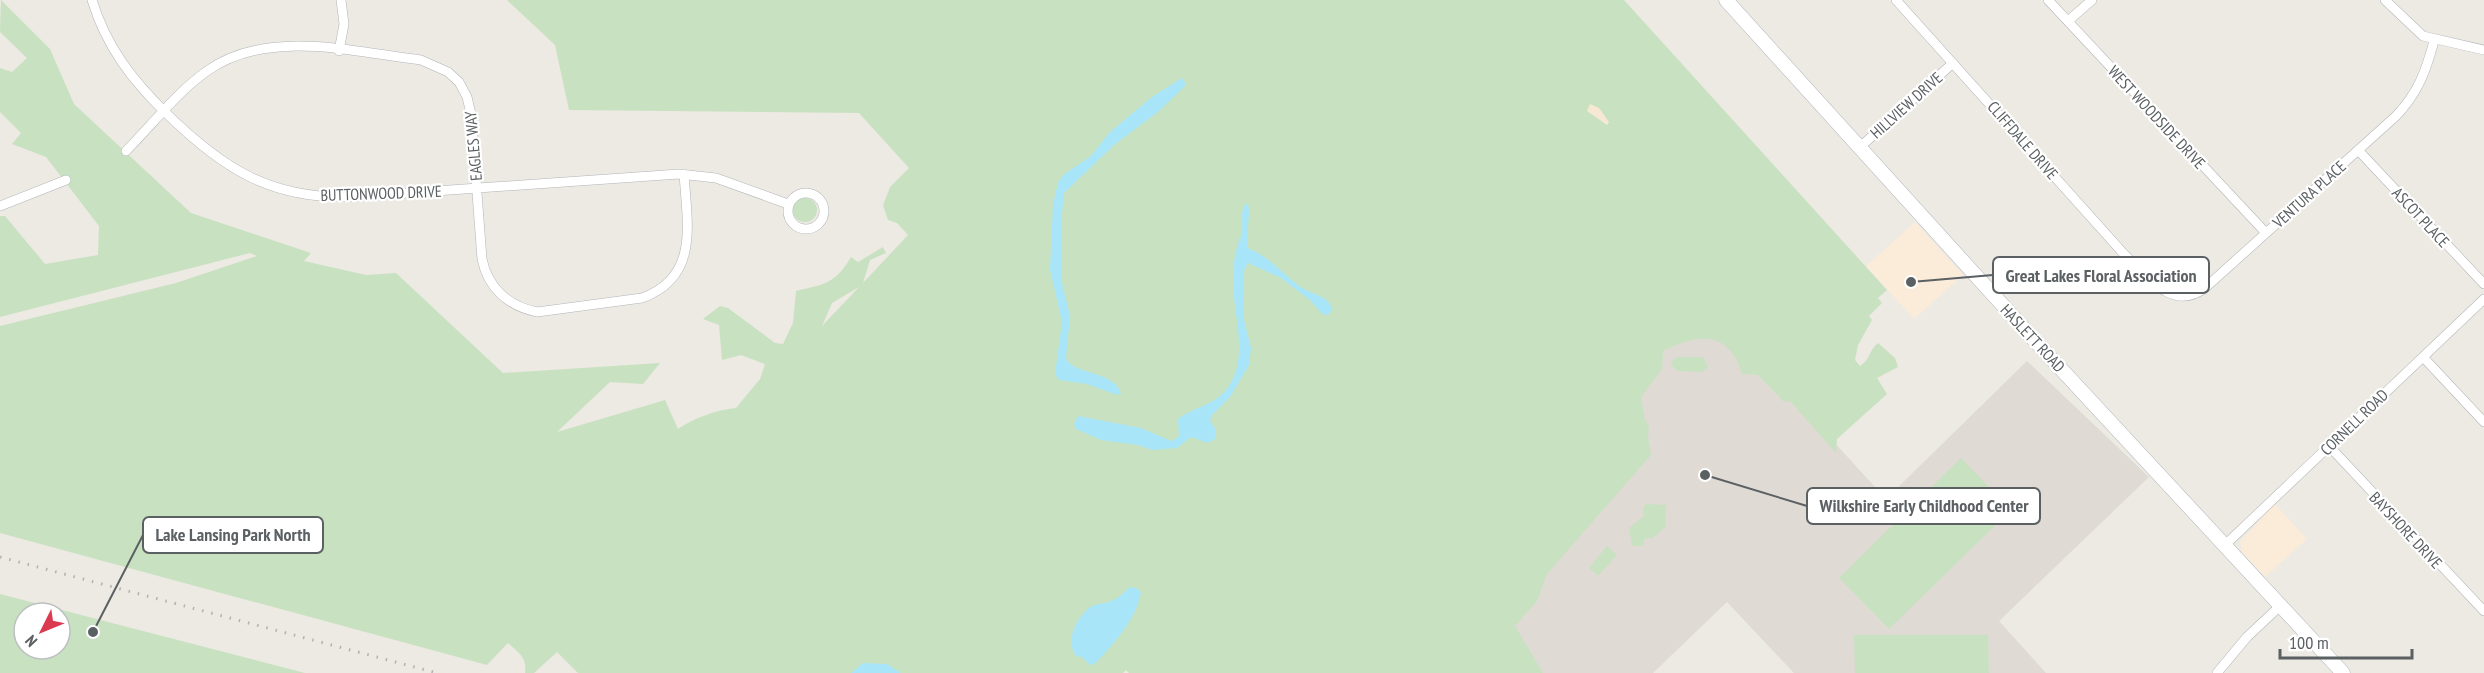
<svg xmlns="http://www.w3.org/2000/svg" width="2484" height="673" font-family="'PT Sans Narrow',sans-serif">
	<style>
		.commercial { fill: #fbecda }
		.education { fill: #dfdad4 }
		.green { fill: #c8e2c1; fill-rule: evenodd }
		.sand { fill: #f7e8d4 }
		.water { fill: #a8e5f8 }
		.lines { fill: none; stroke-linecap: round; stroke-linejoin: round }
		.street-casing { stroke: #b1b5b7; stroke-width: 10 }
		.secondary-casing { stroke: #b2b7ba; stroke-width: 15 }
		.street { stroke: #fff; stroke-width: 9 }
		.secondary { stroke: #fff; stroke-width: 14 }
		.rail { stroke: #b1b2b3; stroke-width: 3; stroke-dasharray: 1.5 8; stroke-linecap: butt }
		.labels { text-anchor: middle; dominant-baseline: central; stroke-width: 4.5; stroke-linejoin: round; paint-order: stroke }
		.street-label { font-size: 16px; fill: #5b6063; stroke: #fff }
		.leader { fill: none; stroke: #5b6063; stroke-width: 2 }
		.callout-dot { fill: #5b6063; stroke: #fff; stroke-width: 2 }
		.callout { fill: #fff; stroke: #5b6063; stroke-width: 2 }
		.callout-label { font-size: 18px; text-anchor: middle; font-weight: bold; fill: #5b6063 }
	</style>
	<rect width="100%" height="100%" fill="#ede9e3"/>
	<!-- commercial -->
	<path class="commercial" d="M 1915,222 L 1963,275 L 1914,319 L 1866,266 Z
		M 2275,504 L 2307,539 L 2265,577 L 2242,552 L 2240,542 Z"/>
	<!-- education -->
	<path class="education" d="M 1715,312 L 1886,499 L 2027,361 L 2149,477 L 1999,621 L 2046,673 L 1794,673 L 1727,602 L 1653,673 L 1525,673 L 1491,594 L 1647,439 L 1616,388 L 1691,315 Z"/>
	<!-- green -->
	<path class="green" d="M 1,0 L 50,49 L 74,104 L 191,213 L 311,253 L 304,261 L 366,275 L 396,273 L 503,373 L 660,363 L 643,384 L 610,382 L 557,432 L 665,400 L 678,429 C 694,418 716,410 736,408 L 760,379 L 765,364 L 741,355 L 722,360 L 719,325 L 703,319 L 720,306 L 728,308 L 775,343 L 783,344 L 793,323 L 796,291 C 825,284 835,284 851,257 L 858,262 L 883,247 L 886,253 L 870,260 L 863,283 L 908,235 L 897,223 L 888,220 L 883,205 L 890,187 L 909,168 L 859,113 L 569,110 L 555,45 L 507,0 L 1624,0 L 1887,290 L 1878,298 L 1882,303 L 1869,316 L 1872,320 L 1858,345 L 1855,360 L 1860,366 C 1870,360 1869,350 1878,343 L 1895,358 L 1898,367 L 1877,378 L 1887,394 L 1837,439 L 1836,453 L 1790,401 L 1784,402 L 1758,375 L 1742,374 C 1729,329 1697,334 1663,351 L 1662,369 L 1641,397 L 1645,420 L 1649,426 L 1648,438 L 1651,455 L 1547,574 L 1537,601 L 1515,626 L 1543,673 L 1129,673 L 1126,670 L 1123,673 L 578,673 L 557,652 L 534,673 L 525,673 C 527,657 519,653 508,643 L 487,665 L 0,533 L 0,326 L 176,283 L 257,256 L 250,253 L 0,317 L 0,216 L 5,216 L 45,264 L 98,255 L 99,226 L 46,157 L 12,144 L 21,133 L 0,112 L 0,68 L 12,72 L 27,58 L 0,32 ZM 859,287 L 822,326 L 832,303 Z
		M793 210a12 12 0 1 1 24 0a12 12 0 1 1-24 0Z
		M 1677,357 L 1703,357 L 1708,367 L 1702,372 L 1678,371 L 1671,365 L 1672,361 Z
		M 1961,458 L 2011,510 L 1889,629 L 1839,578 Z
		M 1646,504 L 1666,505 L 1665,527 L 1653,538 L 1645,538 L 1643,546 L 1632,546 L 1629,528 L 1644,516 L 1643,508 Z
		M 1607,546 L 1617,555 L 1598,576 L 1589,568 Z
		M 0,594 L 305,673 L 0,673 ZM 24,613 L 60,613 L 60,649 L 24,649 Z
		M 1854,635 L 1988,635 L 1989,673 L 1855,673 Z"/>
	<!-- sand -->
	<path class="sand" d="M 1590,104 L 1599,108 L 1609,122 L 1607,125 L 1587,111 Z"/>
	<!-- water -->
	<path class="water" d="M 1182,78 L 1186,84 L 1184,87 L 1158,112 L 1114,145 L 1064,193 L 1061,223 L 1061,279 L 1070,316 L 1066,358 C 1072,375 1113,370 1121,393 L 1117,395 L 1087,384 L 1059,380 L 1055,374 L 1062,322 L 1050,270 L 1053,204 L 1058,183 L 1063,175 L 1091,156 L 1110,132 L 1152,97 Z
		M 1245,204 L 1248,204 L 1249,210 L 1247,248 C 1269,255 1285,277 1304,289 C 1315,295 1330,297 1332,310 L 1328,315 L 1322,314 L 1311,301 L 1281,278 L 1248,263 L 1244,271 L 1243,316 L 1251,348 L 1249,365 L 1230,397 L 1211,416 L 1210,421 L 1216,430 L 1215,439 L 1208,443 L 1191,437 L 1177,448 L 1152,450 L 1138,445 L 1101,440 L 1076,429 L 1074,424 L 1078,416 L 1141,428 L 1171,441 L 1179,437 L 1178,419 C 1194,407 1212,406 1225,391 C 1251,362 1233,315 1233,280 C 1233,270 1234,257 1237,248 C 1238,242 1242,236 1242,230 C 1243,219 1240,214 1245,204 Z
		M 1130,587 L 1136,588 L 1141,592 C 1136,620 1115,642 1096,663 L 1090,665 L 1082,657 L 1076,656 C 1064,640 1078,615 1092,606 C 1098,603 1105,604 1111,601 C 1118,599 1124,592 1130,587 Z
		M 863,663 L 887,664 L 901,673 L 851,673 Z"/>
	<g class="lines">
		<!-- street casing -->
		<g class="street-casing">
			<path id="street" d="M 92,0 C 106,46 132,80 166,113 C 222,168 270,199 351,197 L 679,174 L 716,178 L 788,204
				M 1896,0 L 2123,253 C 2146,275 2172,313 2205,288 L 2396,116 C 2418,93 2426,71 2434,41
				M 2048,0 L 2266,233
				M 2385,0 L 2423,36 L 2484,50
				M 2068,21 L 2092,0
				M 339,51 L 344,24 L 341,0
				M 1859,148 L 1953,63
				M 2358,150 L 2484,284
				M 126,151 C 152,125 177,92 207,71 C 267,28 353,52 421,60 L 448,72 L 459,82 L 467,97 L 471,114 L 482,259 C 488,288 508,306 537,312 L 642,298 C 700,277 687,223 684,174
				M788 211a18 18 0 1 1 36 0a18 18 0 1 1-36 0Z
				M 0,206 L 66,180
				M 2423,357 L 2484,422
				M 2329,446 L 2484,611
				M 2225,545 L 2484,299
				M 2217,673 L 2247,637 L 2280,606"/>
		</g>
		<!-- secondary casing -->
		<g class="secondary-casing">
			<path id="secondary" d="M 1726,0 L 2037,343 L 2343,673"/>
		</g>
		<!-- street -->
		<use href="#street" class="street"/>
		<!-- secondary -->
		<use href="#secondary" class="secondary"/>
		<!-- rail -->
		<path class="rail" d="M 0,557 L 437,673"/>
	</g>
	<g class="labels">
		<!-- street labels -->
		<g class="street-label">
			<text transform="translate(1906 105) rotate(-42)">HILLVIEW DRIVE</text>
			<text transform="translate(2157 117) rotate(47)">WEST WOODSIDE DRIVE</text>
			<text transform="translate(2023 140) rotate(49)">CLIFFDALE DRIVE</text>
			<text transform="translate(473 146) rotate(-95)">EAGLES WAY</text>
			<text transform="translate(381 193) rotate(-2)">BUTTONWOOD DRIVE</text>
			<text transform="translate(2309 194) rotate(-42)">VENTURA PLACE</text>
			<text transform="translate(2421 217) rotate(47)">ASCOT PLACE</text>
			<text transform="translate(2033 338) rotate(47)">HASLETT ROAD</text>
			<text transform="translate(2354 422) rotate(-44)">CORNELL ROAD</text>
			<text transform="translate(2406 530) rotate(47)">BAYSHORE DRIVE</text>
		</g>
	</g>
	<!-- callouts -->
	<path class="leader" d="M1911 282L1993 275M1705 475L1807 506M93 632L143 535"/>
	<g class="callout-dot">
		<circle cx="1911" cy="282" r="6"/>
		<circle cx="1705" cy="475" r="6"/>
		<circle cx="93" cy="632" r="6"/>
	</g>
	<g class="callout">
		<rect x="1993" y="257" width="216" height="36" rx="6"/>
		<rect x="1807" y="488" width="233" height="36" rx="6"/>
		<rect x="143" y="517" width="180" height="36" rx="6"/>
	</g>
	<g class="callout-label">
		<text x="2101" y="282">Great Lakes Floral Association</text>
		<text x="1924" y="512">Wilkshire Early Childhood Center</text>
		<text x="233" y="541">Lake Lansing Park North</text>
	</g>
	<!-- north arrow -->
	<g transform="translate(42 631) rotate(227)"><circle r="28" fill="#ffffff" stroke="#bdbfc1" stroke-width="1.5"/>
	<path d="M0-4.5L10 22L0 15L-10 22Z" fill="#db3b50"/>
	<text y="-9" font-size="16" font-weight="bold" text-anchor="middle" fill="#5b6063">N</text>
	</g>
	<!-- scale -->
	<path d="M2280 649v9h132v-9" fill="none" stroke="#5b6063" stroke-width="3"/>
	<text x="2289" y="649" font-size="18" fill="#5b6063" stroke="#ffffff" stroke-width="4.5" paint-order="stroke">100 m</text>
</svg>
